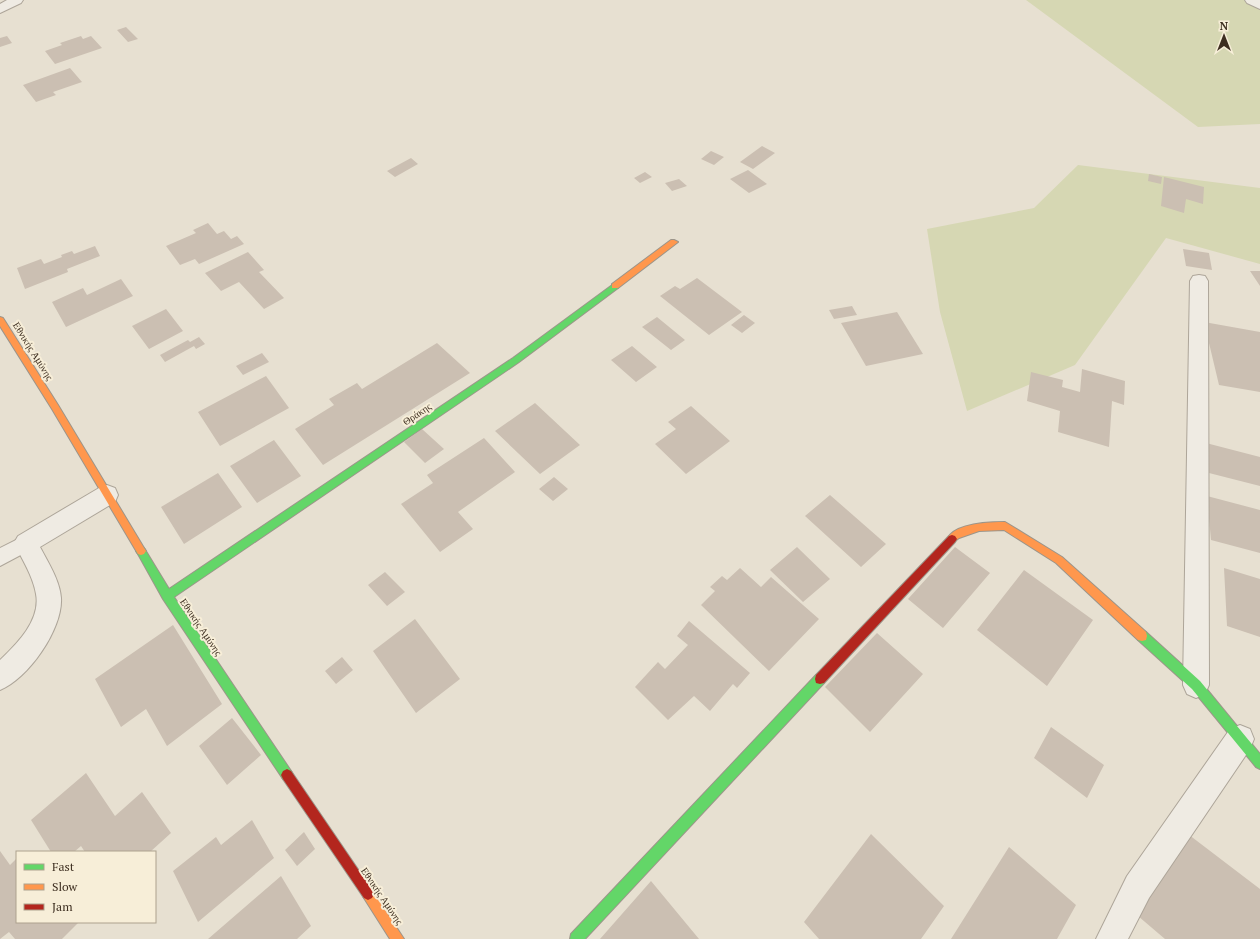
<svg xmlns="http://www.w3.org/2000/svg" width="1260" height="939" font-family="'PT Serif',serif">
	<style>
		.green { fill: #d6d7b3 }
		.building { fill: #cbbfb2 }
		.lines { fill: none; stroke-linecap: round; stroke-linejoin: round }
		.lane-casing { stroke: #ada599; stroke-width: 2 }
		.street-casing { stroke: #ada599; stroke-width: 2 }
		.fast-casing { stroke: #9c958a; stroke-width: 2 }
		.slow-casing { stroke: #9c958a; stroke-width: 2 }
		.jam-casing { stroke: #9c958a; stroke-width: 2 }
		.lane { fill: #efebe3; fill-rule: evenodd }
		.street { fill: #efebe3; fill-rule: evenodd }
		.fast { fill: #63d668; fill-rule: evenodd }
		.slow { fill: #ff974d; fill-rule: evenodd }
		.jam { fill: #b3261e; fill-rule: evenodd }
		.labels { text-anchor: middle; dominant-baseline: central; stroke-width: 4; stroke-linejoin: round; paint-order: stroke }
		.street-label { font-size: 10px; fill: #3d2e20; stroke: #f7eed8 }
	</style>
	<rect width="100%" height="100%" fill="#e7e0d1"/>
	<!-- green -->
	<path class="green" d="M 1026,0 L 1251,0 L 1260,5 L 1260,124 L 1198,127 Z
		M 1078,165 L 1260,188 L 1260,264 L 1166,238 L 1075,365 L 967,411 L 940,312 L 927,229 L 1034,208 Z"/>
	<!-- building -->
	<path class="building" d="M 126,27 L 138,39 L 128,42 L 117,30 Z
		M 7,36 L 12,43 L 0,47 L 0,38 Z
		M 81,36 L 83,39 L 91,36 L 102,48 L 55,64 L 45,51 L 62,45 L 60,43 Z
		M 70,68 L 82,82 L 53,92 L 56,95 L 36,102 L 23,85 Z
		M 762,146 L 775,153 L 753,169 L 740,162 Z
		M 711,151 L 724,157 L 714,165 L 701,159 Z
		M 411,158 L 418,164 L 395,177 L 387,171 Z
		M 748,170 L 767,184 L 749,193 L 730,179 Z
		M 645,172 L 652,177 L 640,183 L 634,178 Z
		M 1149,174 L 1162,177 L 1161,184 L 1148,181 Z
		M 1164,177 L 1204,187 L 1203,204 L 1186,199 L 1184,213 L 1161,206 Z
		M 679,179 L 687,186 L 672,191 L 665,183 Z
		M 208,223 L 217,234 L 224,231 L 231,239 L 237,236 L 244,244 L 199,264 L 195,259 L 180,265 L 166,246 L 196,233 L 193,230 Z
		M 95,246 L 100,256 L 67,269 L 68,272 L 25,289 L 17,268 L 41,259 L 44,264 L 62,257 L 61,255 L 72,251 L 74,254 Z
		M 1183,249 L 1209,253 L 1212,270 L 1186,266 Z
		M 248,252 L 264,270 L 259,272 L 284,298 L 264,309 L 239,282 L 221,291 L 205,273 Z
		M 1250,271 L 1260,271 L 1260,286 Z
		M 697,278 L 742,312 L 709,335 L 660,296 L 675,286 L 680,289 Z
		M 121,279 L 133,296 L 66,327 L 52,302 L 83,288 L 87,295 Z
		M 852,306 L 857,315 L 834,319 L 829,310 Z
		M 166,309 L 183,331 L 149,349 L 132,326 Z
		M 897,312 L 923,354 L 866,366 L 841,323 Z
		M 744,315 L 755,323 L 742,333 L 731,325 Z
		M 657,317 L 685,340 L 671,350 L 642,327 Z
		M 1204,322 L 1260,332 L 1260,392 L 1219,385 Z
		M 199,337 L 205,344 L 196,349 L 194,346 L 165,362 L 160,355 L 188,340 L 190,342 Z
		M 437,343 L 470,373 L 323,465 L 295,429 L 334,405 L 329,399 L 357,383 L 362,389 Z
		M 632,346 L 657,367 L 636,382 L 611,360 Z
		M 262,353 L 269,362 L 243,375 L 236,366 Z
		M 1082,369 L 1125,381 L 1124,405 L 1112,401 L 1109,447 L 1058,432 L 1060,411 L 1027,401 L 1031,372 L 1063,380 L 1062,387 L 1080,392 Z
		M 266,376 L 289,408 L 220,446 L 198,412 Z
		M 535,403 L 580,445 L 540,474 L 495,431 Z
		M 691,406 L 730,441 L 686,474 L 655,444 L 676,429 L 668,422 Z
		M 422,429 L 444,449 L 425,463 L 404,442 Z
		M 484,438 L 515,472 L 458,512 L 473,529 L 440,552 L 401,504 L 433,483 L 427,475 Z
		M 274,440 L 301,476 L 257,503 L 230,466 Z
		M 1206,443 L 1260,457 L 1260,486 L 1209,473 Z
		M 218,473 L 242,507 L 184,544 L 161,507 Z
		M 554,477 L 568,489 L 553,501 L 539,489 Z
		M 830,495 L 886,544 L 861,567 L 805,516 Z
		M 1207,496 L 1260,510 L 1260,553 L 1211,540 Z
		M 797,547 L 830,579 L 803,602 L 770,570 Z
		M 955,547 L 990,573 L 943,628 L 908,599 Z
		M 740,568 L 761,587 L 771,577 L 819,619 L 769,671 L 701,605 L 715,591 L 710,587 L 722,576 L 727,580 Z
		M 1224,568 L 1260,579 L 1260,637 L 1227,626 Z
		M 1024,570 L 1093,620 L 1047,686 L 977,630 Z
		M 385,572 L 405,592 L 387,606 L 368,585 Z
		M 415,619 L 460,679 L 416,713 L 373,651 Z
		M 689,621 L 750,673 L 737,688 L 733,684 L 710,711 L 694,696 L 668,720 L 635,687 L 658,662 L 665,669 L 688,645 L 677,636 Z
		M 173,625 L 222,704 L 167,746 L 146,709 L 121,727 L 95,679 Z
		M 877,633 L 923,674 L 870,732 L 825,687 Z
		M 342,657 L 353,670 L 336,684 L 325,671 Z
		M 232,718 L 261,755 L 227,785 L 199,746 Z
		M 1051,727 L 1104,765 L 1087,798 L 1034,758 Z
		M 86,773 L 115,816 L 142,792 L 171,833 L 150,852 L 85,852 L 81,846 L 74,852 L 51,852 L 31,820 Z
		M 252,820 L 274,858 L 198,922 L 173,871 L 216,837 L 221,845 Z
		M 1180,828 L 1260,889 L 1260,939 L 1165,939 L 1138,916 Z
		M 304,832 L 315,849 L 297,866 L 285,850 Z
		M 871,834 L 944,906 L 921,939 L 819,939 L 804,922 Z
		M 1009,847 L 1076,905 L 1057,939 L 951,939 Z
		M 0,851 L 10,865 L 17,858 L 17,922 L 79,922 L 62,939 L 15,939 L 9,932 L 0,939 Z
		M 281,876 L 311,926 L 297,939 L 208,939 Z
		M 651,881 L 699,939 L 600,939 Z"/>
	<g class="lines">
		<!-- lane casing -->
		<g class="lane-casing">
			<path id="lane" d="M 26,535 L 32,537 L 35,543 L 32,549 L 0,566 L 0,548 Z"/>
		</g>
		<!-- street casing -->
		<g class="street-casing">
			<path id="street" d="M 7,0 L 23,0 L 21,3 L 0,13 L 0,4 Z
				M 1245,0 L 1260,0 L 1260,9 L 1247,3 Z
				M 1199,275 L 1205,276 L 1208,281 L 1209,685 L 1205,694 L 1196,698 L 1187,694 L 1183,685 L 1190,281 L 1193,276 Z
				M 107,485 L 115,488 L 118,495 L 115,502 L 40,547 C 48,562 60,581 61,598 C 63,629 28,679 0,690 L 0,660 C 17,644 41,620 36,594 C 33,576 22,559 14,543 L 18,536 L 99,488 Z
				M 1240,725 L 1250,729 L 1254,739 L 1250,749 L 1149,898 L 1128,939 L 1096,939 L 1127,876 L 1230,729 Z"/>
		</g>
		<!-- fast casing -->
		<g class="fast-casing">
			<path id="fast" d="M 615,283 L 618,284 L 618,288 L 519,362 L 174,597 L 291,771 L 293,775 L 291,779 L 287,781 L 283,779 L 163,599 L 138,554 L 136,551 L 138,548 L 141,547 L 144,548 L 169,589 L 513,358 Z
				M 1142,631 L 1146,632 L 1200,681 L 1260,754 L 1260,769 L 1256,767 L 1192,689 L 1138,640 L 1137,636 L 1138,632 Z
				M 820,674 L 824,675 L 825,679 L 824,683 L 585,939 L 570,939 L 571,934 L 816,675 Z"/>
		</g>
		<!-- slow casing -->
		<g class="slow-casing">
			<path id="slow" d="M 671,240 L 674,240 L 678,242 L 618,288 L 612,288 L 612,284 Z
				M 0,317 L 3,318 L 58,405 L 144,548 L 146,551 L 144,554 L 141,555 L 138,554 L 52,409 L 0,326 Z
				M 1005,522 L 1062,557 L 1146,632 L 1147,636 L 1146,640 L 1142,641 L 1138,640 L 1056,563 L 1004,530 L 979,531 L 959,538 L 952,543 L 949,542 L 947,539 C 955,523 990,522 1005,522 Z
				M 368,888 L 372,890 L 404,939 L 390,939 L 364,898 L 362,894 L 364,890 Z"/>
		</g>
		<!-- jam casing -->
		<g class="jam-casing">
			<path id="jam" d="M 952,535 L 955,536 L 957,539 L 955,542 L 824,683 L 820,684 L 816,683 L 815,679 L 816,675 L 949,536 Z
				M 287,769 L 291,771 L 372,890 L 374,894 L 372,898 L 368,900 L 364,898 L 283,779 L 281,775 L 283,771 Z"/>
		</g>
		<!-- lane -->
		<use href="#lane" class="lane"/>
		<!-- street -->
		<use href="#street" class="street"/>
		<!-- fast -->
		<use href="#fast" class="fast"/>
		<!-- slow -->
		<use href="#slow" class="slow"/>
		<!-- jam -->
		<use href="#jam" class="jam"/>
	</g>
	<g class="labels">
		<!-- street labels -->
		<g class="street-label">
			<text transform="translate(33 351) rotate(58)">Εθνικής Αμύνης</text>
			<text transform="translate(417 414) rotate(-34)">Θράκης</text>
			<text transform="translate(201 627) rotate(56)">Εθνικής Αμύνης</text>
			<text transform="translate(382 896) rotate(56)">Εθνικής Αμύνης</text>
		</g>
	</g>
	<!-- legend -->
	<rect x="16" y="851" width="140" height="72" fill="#f7eed8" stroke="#ada18e"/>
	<rect x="24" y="864" width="20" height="6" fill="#63d668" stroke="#ada18e"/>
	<text x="52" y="871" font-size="12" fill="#3d2e20">Fast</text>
	<rect x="24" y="884" width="20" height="6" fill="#ff974d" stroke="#ada18e"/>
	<text x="52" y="891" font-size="12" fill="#3d2e20">Slow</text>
	<rect x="24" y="904" width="20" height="6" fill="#b3261e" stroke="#ada18e"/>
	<text x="52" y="911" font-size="12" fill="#3d2e20">Jam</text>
	<!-- north arrow -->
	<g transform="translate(1224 36)" stroke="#f7eed8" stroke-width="3" paint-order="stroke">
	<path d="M0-3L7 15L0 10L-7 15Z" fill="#3d2e20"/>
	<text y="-6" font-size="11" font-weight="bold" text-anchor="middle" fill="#3d2e20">N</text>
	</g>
</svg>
